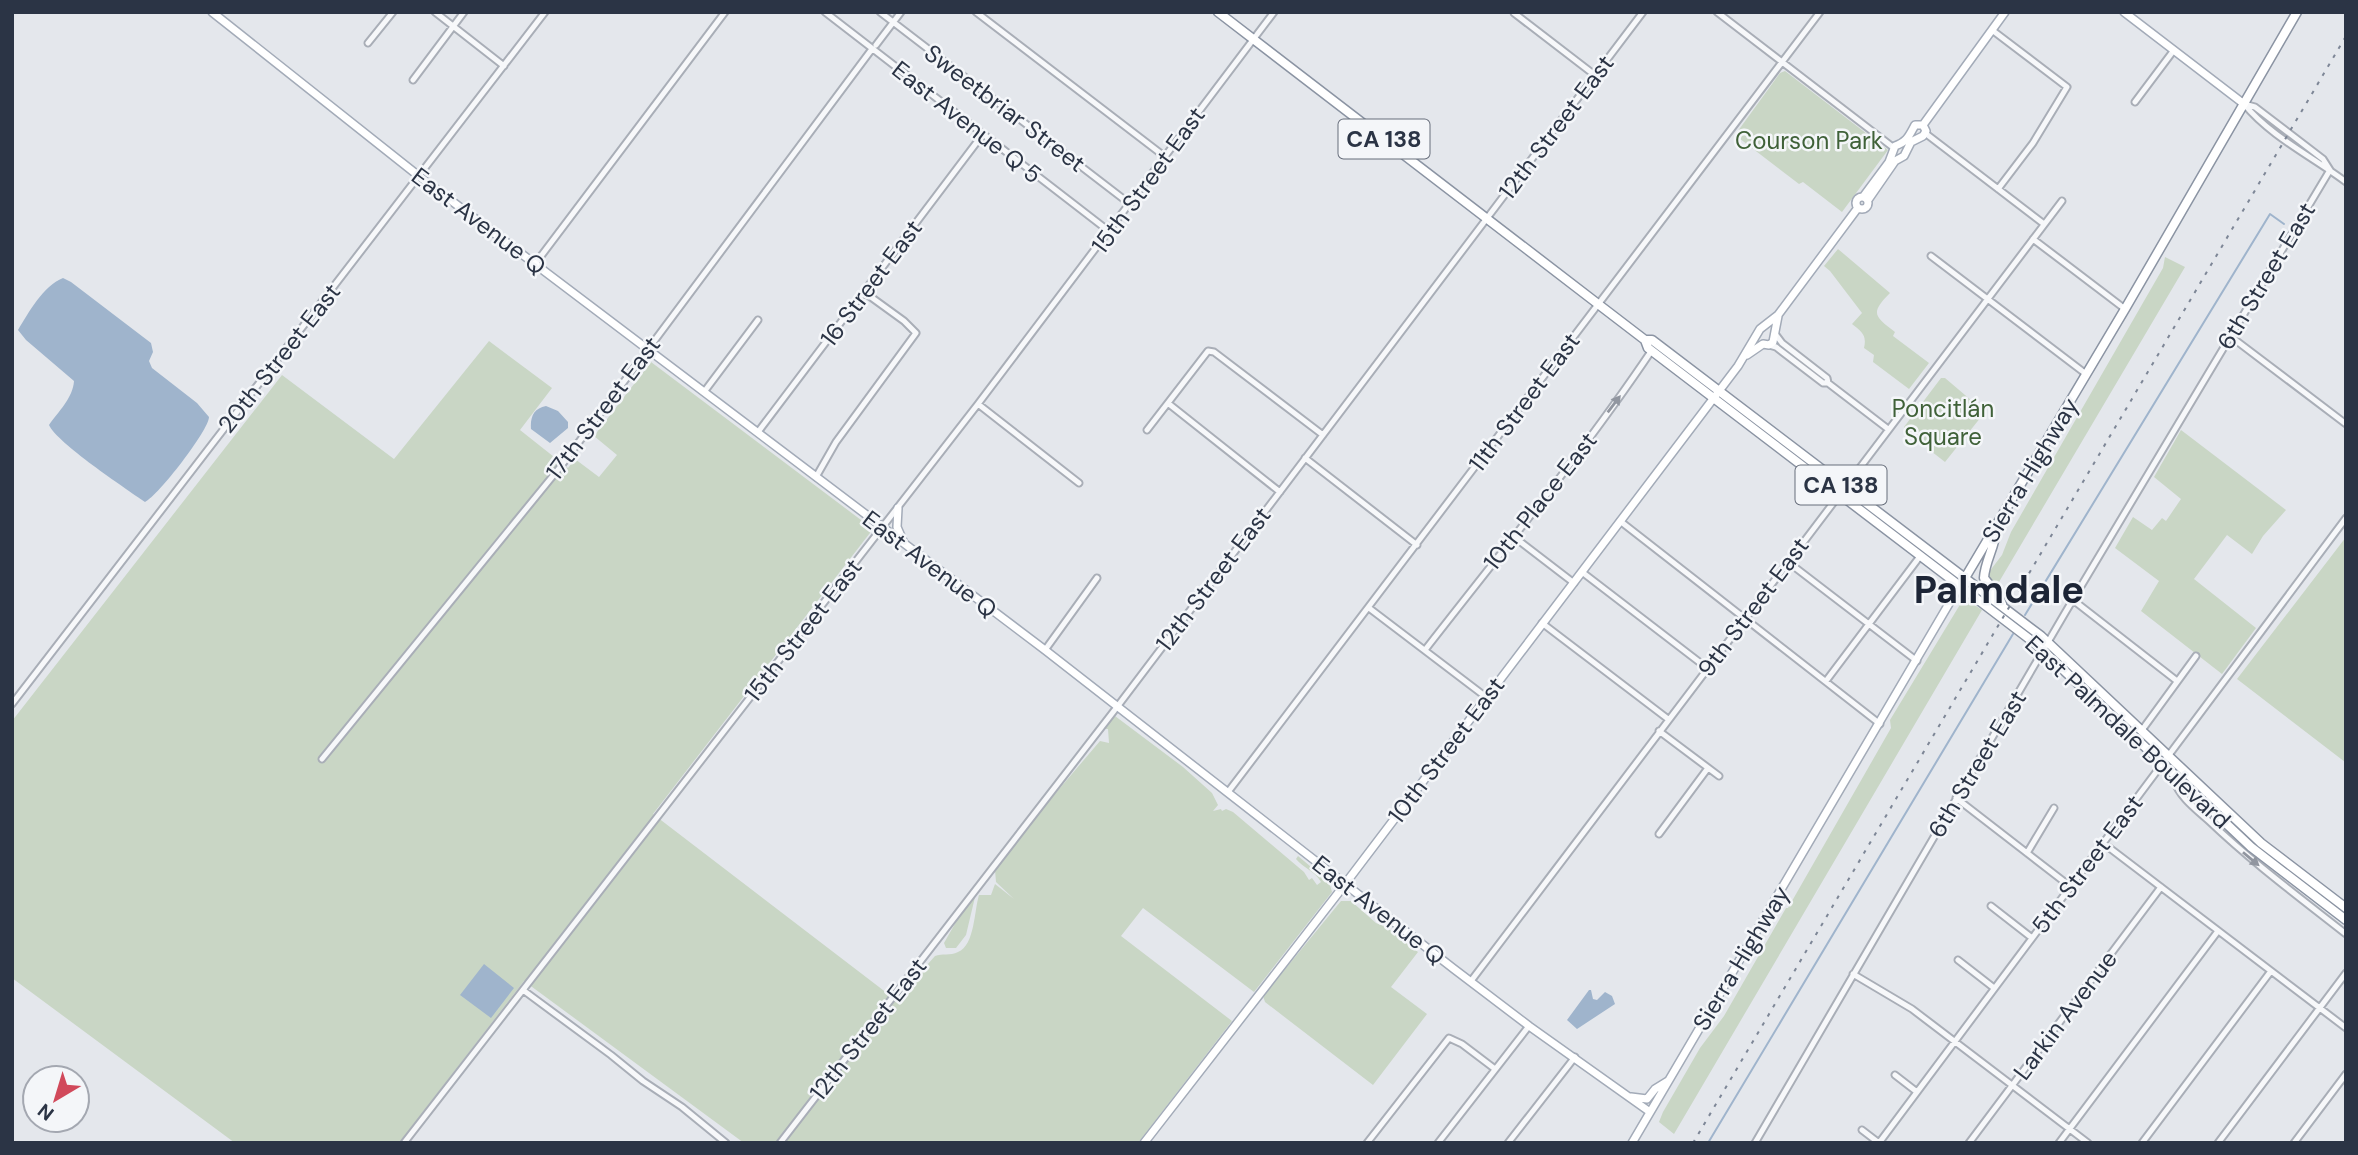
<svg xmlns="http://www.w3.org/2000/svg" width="2358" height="1155" font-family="'DM Sans',sans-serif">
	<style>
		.green { fill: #c9d6c5 }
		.water { fill: #9fb4cc }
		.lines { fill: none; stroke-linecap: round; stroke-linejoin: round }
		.stream { stroke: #9fb4cc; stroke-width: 2 }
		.minor-casing { stroke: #a9aeb7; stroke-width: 9 }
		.major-casing { stroke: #a3abb8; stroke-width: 10 }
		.highway-casing { stroke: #8b94a3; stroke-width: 11 }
		.minor { stroke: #f7f8fa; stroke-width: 5 }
		.major { stroke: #fff; stroke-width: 7 }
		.highway { stroke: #fff; stroke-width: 8 }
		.rail { stroke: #7d8696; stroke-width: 2; stroke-dasharray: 3.5 7; stroke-linecap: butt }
		.oneway { fill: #9196a0 }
		.labels { text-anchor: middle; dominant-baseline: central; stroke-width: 5; stroke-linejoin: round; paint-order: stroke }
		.shield { fill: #f4f6f9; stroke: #676e7b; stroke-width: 2 }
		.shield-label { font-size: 23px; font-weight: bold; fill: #2b3445 }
		.street-label { font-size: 24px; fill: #2b3445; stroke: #f4f6f9 }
		.park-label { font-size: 24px; fill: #3f6138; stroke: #f4f6f9 }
		.town-label { font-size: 38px; font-weight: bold; fill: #1d2536; stroke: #f4f6f9 }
	</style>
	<rect width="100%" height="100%" fill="#e4e7ec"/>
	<!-- green -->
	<path class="green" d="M 1785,71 L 1888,150 L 1842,212 L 1803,182 L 1799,184 L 1735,135 L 1780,73 Z
		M 1838,249 L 1890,293 C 1870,313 1874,316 1895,332 L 1893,336 L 1929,363 L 1909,389 L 1873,362 L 1874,355 L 1864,348 C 1867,335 1862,332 1852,324 L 1862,313 L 1830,271 L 1824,266 Z
		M 2165,257 L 2185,267 L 1996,587 L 1990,582 L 1989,572 L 2002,555 L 2011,532 L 2163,268 Z
		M 489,341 L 552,388 L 520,430 L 568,468 L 575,459 L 599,477 L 617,455 L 594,436 L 651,362 L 873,529 L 653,814 L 896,1000 L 935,956 C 942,953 950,956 958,952 C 975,945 974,911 979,895 L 991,895 L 995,884 L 1014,899 L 996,882 L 995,870 L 1037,815 L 1100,741 L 1109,743 L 1108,729 L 1105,729 L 1115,716 L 1183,767 L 1212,793 L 1218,805 L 1213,811 L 1221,809 L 1222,811 L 1226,809 L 1233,812 L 1304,872 L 1309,880 L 1312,878 L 1317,885 L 1321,882 C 1315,871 1303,868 1296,859 L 1298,856 L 1329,882 L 1332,892 L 1254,992 L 1143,908 L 1121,936 L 1232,1021 L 1138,1143 L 744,1143 L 524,981 L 399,1143 L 235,1143 L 12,978 L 12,721 L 282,375 L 394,459 Z
		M 1941,378 L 1945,378 L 1985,412 L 1945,462 L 1904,430 L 1904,427 Z
		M 2181,430 L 2286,510 L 2263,536 L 2252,554 L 2227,535 L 2194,579 L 2256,628 L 2222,674 L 2141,611 L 2159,581 L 2115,548 L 2133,517 L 2152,530 L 2162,518 L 2166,521 L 2181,499 L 2154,477 Z
		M 2346,537 L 2346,761 L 2345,762 L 2237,679 Z
		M 1964,598 L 1982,610 L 1674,1134 L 1659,1122 L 1663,1112 L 1700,1048 L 1724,1016 L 1786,908 L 1788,908 L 1891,728 L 1890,720 Z
		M 975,897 L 966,935 L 956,948 L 946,948 L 944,943 L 960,915 Z
		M 1341,901 L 1351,901 L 1376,923 L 1386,927 L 1418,952 L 1391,987 L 1427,1014 L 1373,1085 L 1265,1002 L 1263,996 Z"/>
	<!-- water -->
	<path class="water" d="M 63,278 L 71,282 L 151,343 L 153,352 L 149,361 L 152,368 L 197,403 L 209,417 C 209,430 158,496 145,502 C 125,488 57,443 49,425 C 58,412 73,398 74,381 L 26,340 L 18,330 C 29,312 43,286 63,278 Z
		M 546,406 L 558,411 L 568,422 L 568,428 L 550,443 L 531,429 C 530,417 534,408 546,406 Z
		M 484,964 L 514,988 L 491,1018 L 460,995 Z
		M 1589,990 L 1591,990 L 1593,999 L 1597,1000 L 1605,992 L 1612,996 L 1615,1004 L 1577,1029 L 1567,1020 Z"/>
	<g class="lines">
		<!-- stream -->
		<path class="stream" d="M 2025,615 L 2270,214 L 2284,224
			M 1708,1143 L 2013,634"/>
		<!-- minor casing -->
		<g class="minor-casing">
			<path id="minor" d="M 435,12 L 504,66
				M 825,12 L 1110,232
				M 880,12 L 1130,204
				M 976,12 L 1164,156
				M 1717,12 L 1894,148
				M 1514,13 L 1596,76
				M 1992,30 L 2067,87 L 2033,143 L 1998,189
				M 368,43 L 393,12
				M 876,45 L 901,12
				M 413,80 L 464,12
				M 2135,102 L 2174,50
				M 2244,104 C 2271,137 2313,157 2346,182
				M 2244,104 L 2255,107 L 2323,159 L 2330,170
				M 1925,133 L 2044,224
				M 2033,239 L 2125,309
				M 1931,256 L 2086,374
				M 535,264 L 725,12
				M 1776,335 L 1782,343 L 1827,378 L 1828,383
				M 2230,336 L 2346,424
				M 1769,345 L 1776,347 L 1823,383 L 1828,383 L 1888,429
				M 704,392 L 758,320
				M 978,404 L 1079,483
				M 1169,404 L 1280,492
				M 1147,430 L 1208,351 L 1214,352 L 1323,435
				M 758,432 L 983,134
				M 1305,458 L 1417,545
				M 816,477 L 836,442 L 916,333 L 904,321 L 864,292
				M 1620,521 L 1880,724
				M 1514,537 L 1574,583
				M 1788,562 L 1917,661
				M 1582,572 L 1707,668
				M 2073,600 L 2177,681
				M 1369,608 L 1486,697
				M 1542,623 L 1668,719
				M 1045,650 L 1097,578
				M 1425,650 C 1502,551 1582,454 1652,350
				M 1826,681 L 1921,555
				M 12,704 L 545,12
				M 2142,730 L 2196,656
				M 1659,731 L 1719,776
				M 322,759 L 561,466 L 872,49
				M 2177,775 L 2174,780 C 2180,798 2196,809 2209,821 C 2252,862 2299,897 2346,934
				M 1228,792 L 1820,12
				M 1956,798 L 2071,887
				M 1659,834 L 1708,768
				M 2103,843 L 2346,1028
				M 2027,853 L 2054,808
				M 1991,906 L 2032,938
				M 1958,960 L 1994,988
				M 1853,974 L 1912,1009 L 2088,1143
				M 1471,981 L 2062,201
				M 523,990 L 611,1055 L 643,1081 L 682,1107 L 726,1143
				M 1895,1075 L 1917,1092
				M 1862,1130 L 1879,1143
				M 404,1143 L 978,404 L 1274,12
				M 780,1143 L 1117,707 L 1643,12
				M 1367,1143 L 1449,1038 L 1462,1044 L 1495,1069
				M 1438,1143 L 1529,1026
				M 1508,1143 L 1575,1057
				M 1755,1143 L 2065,613 L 2330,170
				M 1879,1143 L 2346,518
				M 1969,1143 L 2161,887
				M 2059,1143 L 2218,931
				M 2142,1143 L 2271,971
				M 2218,1143 L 2346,973
				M 2294,1143 L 2346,1074"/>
		</g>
		<!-- major casing -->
		<g class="major-casing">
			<path id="major" d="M 212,12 L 420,177 L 1045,650 L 1454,969 L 1529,1026 L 1650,1112
				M 2124,12 L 2244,104
				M 1923,125 L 2005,12
				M1856 203a6 6 0 1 1 12 0a6 6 0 1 1-12 0Z
				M 1863,197 L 1889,162 L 1895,146 C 1907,142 1909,136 1915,125 L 1923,125 L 1926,131 L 1923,136 L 1911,142 L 1904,156 L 1895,161 L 1868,200
				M 1747,355 L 1763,344 L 1769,345 L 1773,342 L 1778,316
				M 898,508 L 897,527 L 903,541
				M 1631,1097 L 1647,1099 L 1655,1089 L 1668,1081
				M 1144,1143 L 1339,892 L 1738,366 L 1760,329 L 1778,315 L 1857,209
				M 1632,1143 L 1960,585"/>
		</g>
		<!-- highway casing -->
		<g class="highway-casing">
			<path id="highway" d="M 1218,12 L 1598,304 L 1645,340 L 1652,340 L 2041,636 L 2261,843 L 2346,908
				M 1645,340 L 1648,348 L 2036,644 L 2251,847 L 2346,920
				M 1996,528 C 1996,546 1985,560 1984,578 L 1999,597 L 2002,604
				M 1962,583 L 2125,309 L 2297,12"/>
		</g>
		<!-- minor -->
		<use href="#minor" class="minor"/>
		<!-- major -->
		<use href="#major" class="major"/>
		<!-- highway -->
		<use href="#highway" class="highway"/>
		<!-- rail -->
		<path class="rail" d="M 1693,1143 L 2346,36"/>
	</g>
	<!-- one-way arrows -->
	<defs><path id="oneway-solid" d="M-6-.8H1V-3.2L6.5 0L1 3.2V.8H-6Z" transform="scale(1.75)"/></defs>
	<g class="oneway">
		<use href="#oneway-solid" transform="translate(1614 404) rotate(-53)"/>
		<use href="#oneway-solid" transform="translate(2251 859) rotate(40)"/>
	</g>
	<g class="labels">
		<!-- shield labels -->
		<g class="shield">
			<rect x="1338.5" y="119.5" width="91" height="39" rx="5"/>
			<rect x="1795.5" y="465.5" width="91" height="39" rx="5"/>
		</g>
		<g class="shield-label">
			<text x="1384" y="139">CA 138</text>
			<text x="1841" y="485">CA 138</text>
		</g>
		<!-- street labels -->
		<g class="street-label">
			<text transform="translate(1005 108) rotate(37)">Sweetbriar Street</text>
			<text transform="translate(967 122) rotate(38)">East Avenue Q 5</text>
			<text transform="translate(1556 127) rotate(-53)">12th Street East</text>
			<text transform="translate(1148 180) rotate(-54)">15th Street East</text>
			<text transform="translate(479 221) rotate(37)">East Avenue Q</text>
			<text transform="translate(2266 276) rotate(-59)">6th Street East</text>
			<text transform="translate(871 283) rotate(-53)">16 Street East</text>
			<text transform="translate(279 358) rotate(-52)">20th Street East</text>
			<text transform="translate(1524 402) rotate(-53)">11th Street East</text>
			<text transform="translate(603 408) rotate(-53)">17th Street East</text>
			<text transform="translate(2030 470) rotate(-59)">Sierra Highway</text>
			<text transform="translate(1540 501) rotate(-52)">10th Place East</text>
			<text transform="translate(930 564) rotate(37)">East Avenue Q</text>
			<text transform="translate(1213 579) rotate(-53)">12th Street East</text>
			<text transform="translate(1753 607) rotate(-53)">9th Street East</text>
			<text transform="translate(803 630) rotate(-52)">15th Street East</text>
			<text transform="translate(2128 732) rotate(43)">East Palmdale Boulevard</text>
			<text transform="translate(1446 750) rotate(-53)">10th Street East</text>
			<text transform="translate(1977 764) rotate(-59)">6th Street East</text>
			<text transform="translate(2087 864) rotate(-53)">5th Street East</text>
			<text transform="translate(1379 910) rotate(38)">East Avenue Q</text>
			<text transform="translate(1741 958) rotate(-59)">Sierra Highway</text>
			<text transform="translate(2065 1015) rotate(-53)">Larkin Avenue</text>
			<text transform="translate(868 1029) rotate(-52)">12th Street East</text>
		</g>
		<!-- park labels -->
		<g class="park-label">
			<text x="1809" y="140">Courson Park</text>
			<text x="1943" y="408">Poncitlán<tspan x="1943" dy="28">Square</tspan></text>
		</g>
		<!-- town labels -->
		<g class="town-label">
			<text x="1999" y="590">Palmdale</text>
		</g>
	</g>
	<!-- border -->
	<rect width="2358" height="1155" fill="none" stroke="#2b3445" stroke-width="28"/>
	<!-- north arrow -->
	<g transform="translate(56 1099) rotate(218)"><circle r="33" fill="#f4f6f9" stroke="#a4a8b1" stroke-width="2"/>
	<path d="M0-5L12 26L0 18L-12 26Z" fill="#d1495b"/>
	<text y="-10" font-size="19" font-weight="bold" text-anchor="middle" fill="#2b3445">N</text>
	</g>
</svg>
